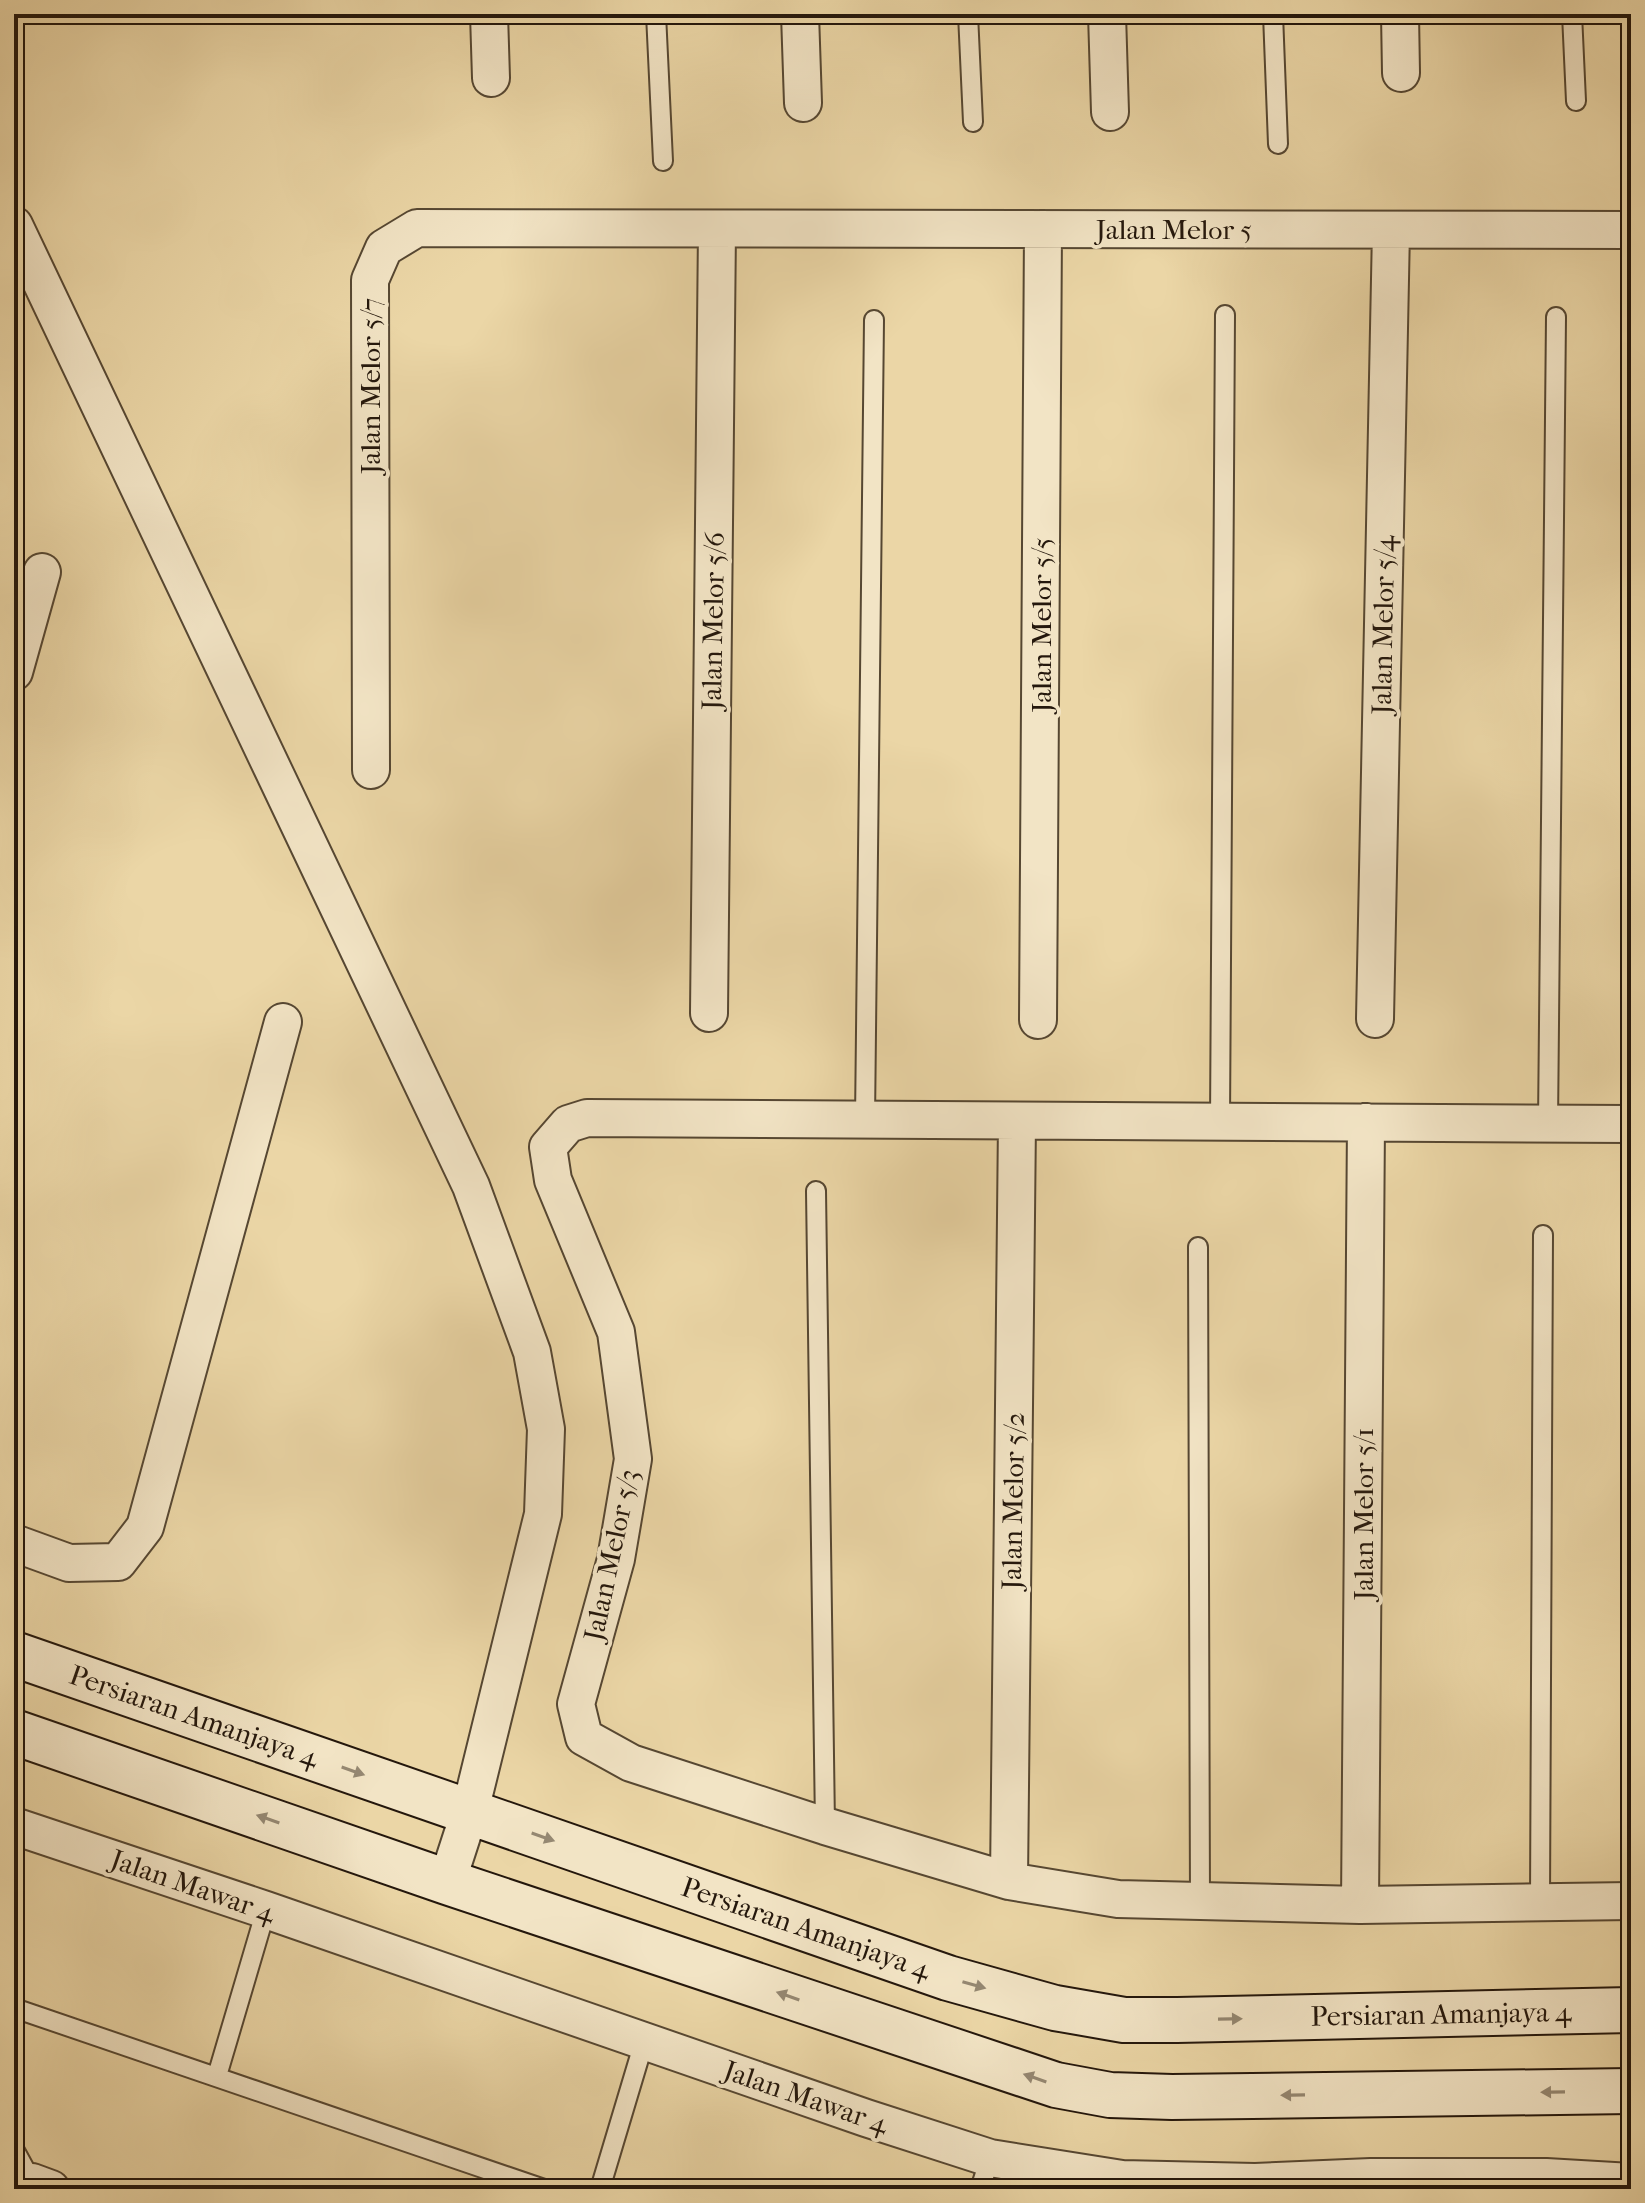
<svg xmlns="http://www.w3.org/2000/svg" width="1645" height="2203" font-family="'IM FELL French Canon',serif">
	<style>
		.lines { fill: none; stroke-linecap: round; stroke-linejoin: round }
		.lane-casing { stroke: #564732; stroke-width: 22 }
		.street-casing { stroke: #564732; stroke-width: 40 }
		.secondary-casing { stroke: #24170c; stroke-width: 48 }
		.lane { stroke: #f2e4c5; stroke-width: 18 }
		.street { stroke: #f2e4c5; stroke-width: 36 }
		.secondary { stroke: #f2e4c5; stroke-width: 44 }
		.oneway { fill: #958872 }
		.labels { text-anchor: middle; dominant-baseline: central; stroke-width: 8; stroke-linejoin: round; paint-order: stroke }
		.street-label { font-size: 28px; fill: #24170c; stroke: #f2e4c5 }
	</style>
	<rect width="100%" height="100%" fill="#ebd6a6"/>
	<filter id="stains"><feTurbulence type="fractalNoise" baseFrequency=".0025" numOctaves="4"/><feColorMatrix values="0 0 0 0 .2 0 0 0 0 .09 0 0 0 0 .02 0 0 0 .5 -.17"/></filter>
	<radialGradient id="worn" r=".72"><stop offset=".6" stop-color="#630" stop-opacity="0"/><stop offset="1" stop-color="#630" stop-opacity=".3"/></radialGradient>
	<g class="lines">
		<!-- lane casing -->
		<g class="lane-casing">
			<path id="lane" d="M 656,14 L 663,161
				M 968,14 L 973,122
				M 1273,14 L 1278,144
				M 1572,14 L 1576,101
				M 865,1120 L 874,320
				M 1220,1122 L 1225,315
				M 1548,1124 L 1556,317
				M 816,1191 L 825,1826
				M 1198,1247 L 1200,1902
				M 1540,1902 L 1543,1235
				M 14,2008 L 544,2189
				M 217,2076 L 266,1910
				M 14,2149 L 32,2182
				M 600,2189 L 644,2042
				M 980,2189 L 990,2158"/>
		</g>
		<!-- street casing -->
		<g class="street-casing">
			<path id="street" d="M 489,14 L 491,78
				M 800,14 L 803,103
				M 1107,14 L 1110,112
				M 1400,14 L 1401,73
				M 14,225 L 471,1186 L 532,1352 L 546,1429 L 543,1514 L 470,1811 L 447,1882
				M 14,672 L 42,572
				M 371,770 L 370,280 L 384,248 L 417,228 L 1631,230
				M 709,1013 L 717,229
				M 1375,1019 L 1391,230
				M 1038,1020 L 1043,229
				M 1631,1124 L 587,1118 L 568,1124 L 548,1147 L 553,1180 L 616,1332 L 633,1459 L 616,1559 L 576,1704 L 584,1737 L 631,1763 L 825,1826 L 1009,1881 L 1118,1899 L 1360,1905 L 1631,1901
				M 14,1543 L 69,1563 L 118,1562 L 145,1527 L 283,1022
				M 14,1826 L 266,1910 L 866,2118 L 990,2158 L 1122,2179 L 1255,2182 L 1371,2177 L 1546,2177 L 1631,2182
				M 1009,1881 L 1017,1121
				M 1360,1905 L 1366,1122
				M 29,2189 L 32,2182 L 51,2189"/>
		</g>
		<!-- secondary casing -->
		<g class="secondary-casing">
			<path id="secondary" d="M 14,1654 L 948,1978 L 1055,2008 L 1124,2020 L 1177,2020 L 1631,2010
				M 14,1732 L 447,1882 L 1056,2085 L 1110,2095 L 1172,2097 L 1631,2091"/>
		</g>
		<!-- lane -->
		<use href="#lane" class="lane"/>
		<!-- street -->
		<use href="#street" class="street"/>
		<!-- secondary -->
		<use href="#secondary" class="secondary"/>
	</g>
	<!-- one-way arrows -->
	<defs><path id="oneway-solid" d="M-6-.8H1V-3.2L6.5 0L1 3.2V.8H-6Z" transform="scale(2)"/></defs>
	<g class="oneway">
		<use href="#oneway-solid" transform="translate(353 1771) rotate(19)"/>
		<use href="#oneway-solid" transform="translate(268 1819) rotate(-161)"/>
		<use href="#oneway-solid" transform="translate(543 1837) rotate(19)"/>
		<use href="#oneway-solid" transform="translate(974 1985) rotate(16)"/>
		<use href="#oneway-solid" transform="translate(788 1996) rotate(-161)"/>
		<use href="#oneway-solid" transform="translate(1230 2019) rotate(-1)"/>
		<use href="#oneway-solid" transform="translate(1035 2078) rotate(-161)"/>
		<use href="#oneway-solid" transform="translate(1553 2092) rotate(179)"/>
		<use href="#oneway-solid" transform="translate(1293 2095) rotate(179)"/>
	</g>
	<g class="labels">
		<!-- street labels -->
		<g class="street-label">
			<text x="1174" y="229">Jalan Melor 5</text>
			<text transform="translate(370 386) rotate(-90)">Jalan Melor 5/7</text>
			<text transform="translate(713 621) rotate(-89)">Jalan Melor 5/6</text>
			<text transform="translate(1041 625) rotate(-90)">Jalan Melor 5/5</text>
			<text transform="translate(1383 625) rotate(-89)">Jalan Melor 5/4</text>
			<text transform="translate(1013 1501) rotate(-89)">Jalan Melor 5/2</text>
			<text transform="translate(1363 1514) rotate(-90)">Jalan Melor 5/1</text>
			<text transform="translate(611 1555) rotate(-78)">Jalan Melor 5/3</text>
			<text transform="translate(194 1716) rotate(19)">Persiaran Amanjaya 4</text>
			<text transform="translate(193 1886) rotate(19)">Jalan Mawar 4</text>
			<text transform="translate(806 1928) rotate(19)">Persiaran Amanjaya 4</text>
			<text transform="translate(1441 2014) rotate(-1)">Persiaran Amanjaya 4</text>
			<text transform="translate(806 2097) rotate(19)">Jalan Mawar 4</text>
		</g>
	</g>
	<!-- margin -->
	<rect width="1645" height="2203" fill="none" stroke="#ebd6a6" stroke-width="48"/>
	<rect x="16" y="16" width="1613" height="2171" fill="none" stroke="#24170c" stroke-width="4"/>
	<rect x="24" y="24" width="1597" height="2155" fill="none" stroke="#24170c" stroke-width="2"/>
	<rect width="100%" height="100%" filter="url(#stains)"/>
	<rect width="100%" height="100%" fill="url(#worn)"/>
</svg>
